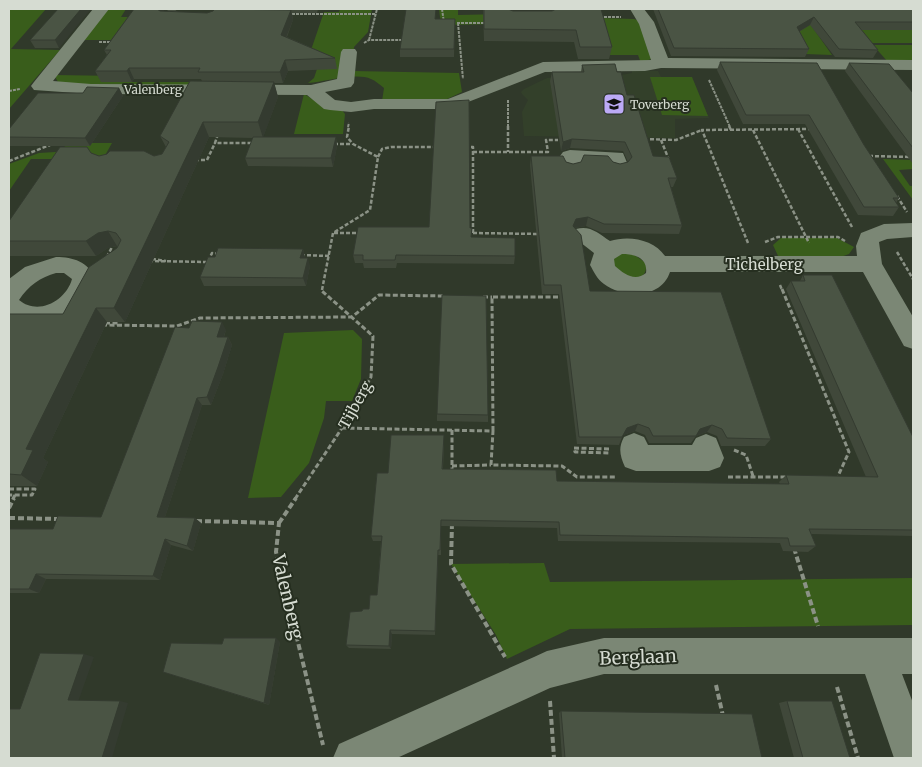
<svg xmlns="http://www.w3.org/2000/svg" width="922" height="767" font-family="Merriweather,serif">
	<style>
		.built { fill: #33402a }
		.green { fill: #395d1b }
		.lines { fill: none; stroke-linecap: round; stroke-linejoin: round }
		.minor-tunnel { stroke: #495143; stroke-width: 17; stroke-dasharray: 17 8; stroke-linecap: butt }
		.path-far3 { stroke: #8b9286; stroke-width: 2; stroke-dasharray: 3 1; stroke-linecap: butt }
		.path-far2 { stroke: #8b9286; stroke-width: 2.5; stroke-dasharray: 4 2; stroke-linecap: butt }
		.path-far1 { stroke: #8b9286; stroke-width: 3; stroke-dasharray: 5 2.5; stroke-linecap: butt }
		.path { stroke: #8b9286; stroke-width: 4; stroke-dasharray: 6 3; stroke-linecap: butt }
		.minor { fill: #7b8775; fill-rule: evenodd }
		.wall { fill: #40483a }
		.shaded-wall { fill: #343b30 }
		.building { fill: #4a5444; stroke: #343b30 }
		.labels { text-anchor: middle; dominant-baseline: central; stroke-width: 4; stroke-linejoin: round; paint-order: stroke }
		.far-street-label { font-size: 12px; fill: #d6dcd2; stroke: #262f20 }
		.far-poi-label { font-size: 12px; fill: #d6dcd2; stroke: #262f20; text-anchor: start }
		.street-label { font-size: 15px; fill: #d6dcd2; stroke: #262f20 }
		.near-street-label { font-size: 18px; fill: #d6dcd2; stroke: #262f20 }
	</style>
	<rect width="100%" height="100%" fill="#30392a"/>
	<!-- built -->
	<path class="built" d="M 632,70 L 658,71 L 661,77 L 692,77 L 709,118 L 675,119 L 675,138 L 524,136 L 522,112 L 528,100 L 522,94 L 521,92 L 524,89 L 547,78 L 585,78 L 621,75 L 632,73 Z"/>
	<!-- green -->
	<path class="green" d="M 9,9 L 46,9 L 11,49 L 60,50 L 9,109 Z
		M 108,9 L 126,9 L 121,17 L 139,17 L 147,40 L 83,40 Z
		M 340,9 L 372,9 L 368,32 L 354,47 L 352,71 L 459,73 L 462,92 L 443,101 L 382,101 L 384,88 C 380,85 376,81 371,79 C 356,72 325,82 308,83 L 314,78 L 320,60 L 310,53 L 324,12 L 339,12 Z
		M 439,9 L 458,9 L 458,15 L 503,14 L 504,24 L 441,25 Z
		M 777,11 L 801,11 L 832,55 L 805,54 Z
		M 599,18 L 634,19 L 643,22 L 656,57 L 641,63 L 638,55 L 610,55 Z
		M 860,30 L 913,30 L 913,43 L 871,43 Z
		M 873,45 L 913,45 L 913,61 L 887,61 Z
		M 54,75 L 120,76 L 121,82 L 202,82 L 201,87 L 75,86 L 58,82 Z
		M 650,77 L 692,77 L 708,116 L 662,115 Z
		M 304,94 L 327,108 L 341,109 L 345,114 L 343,134 L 294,134 Z
		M 60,143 L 112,143 L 103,159 L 31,159 L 9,191 L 9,164 L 39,153 L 71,151 Z
		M 883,159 L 913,160 L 913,169 L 899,170 L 910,186 L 913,186 L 913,200 Z
		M 781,238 L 837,238 L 854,247 L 849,254 L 838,258 L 779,258 L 773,245 Z
		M 622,253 L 633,254 L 646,263 C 648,286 626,276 614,270 L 614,258 Z
		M 353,330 L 362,339 L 361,379 L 352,401 L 326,401 L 324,418 L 309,463 L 281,497 L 248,498 L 284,333 Z
		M 544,563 L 550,582 L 913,578 L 913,625 L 570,629 L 507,659 L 496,635 L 451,564 Z"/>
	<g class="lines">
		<!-- minor-tunnel -->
		<path class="minor-tunnel" d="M 171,13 L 174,9"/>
		<!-- path-far3 -->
		<path class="path-far3" d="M 442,9 L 444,23
			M 288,14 L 376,14
			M 600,17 L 621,17
			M 457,23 L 486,23
			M 458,23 L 463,79
			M 369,40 L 377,9
			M 99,42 L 113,42
			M 364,43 L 369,40 L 405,40
			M 709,80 L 730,127
			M 9,91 L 20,89
			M 508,100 L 508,127
			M 348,127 L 349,123"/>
		<!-- path-far2 -->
		<path class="path-far2" d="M 508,126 L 508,152
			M 729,126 L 731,130
			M 798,129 L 852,227
			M 753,130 L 809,243
			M 218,134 L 215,143 L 255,143
			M 644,139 L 676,140 L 702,130
			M 661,140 L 669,160
			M 334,144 L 352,144
			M 465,147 L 473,147 L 473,233 L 469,233
			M 473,152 L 548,152 L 546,140 L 558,140
			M 869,156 L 913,157
			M 378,157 L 382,149 L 391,147 L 436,147
			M 195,160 L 207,160 L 215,143
			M 9,161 L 50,145
			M 897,196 L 907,212
			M 334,233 L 360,233
			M 473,233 L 540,234
			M 765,242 L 778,237 L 838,237 L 845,241
			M 748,243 L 702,130 L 811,129
			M 897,252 L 913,279
			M 301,255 L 329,256
			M 107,257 L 113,245
			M 152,259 L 166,261
			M 149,261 L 208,262 L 212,253 L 220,254
			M 780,285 L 782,290
			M 322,290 L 333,233 L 370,210 L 378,157 L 353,144 L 347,137 L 349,126"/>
		<!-- path-far1 -->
		<path class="path-far1" d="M 782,289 L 849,452 L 838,476
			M 483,297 L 492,297
			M 105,323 L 119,323 L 118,326
			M 102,325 L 177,326 L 200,318 L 352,317 L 379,295 L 444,296
			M 342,428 L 493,431 L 491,465 L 562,466 L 577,477 L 617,477
			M 452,430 L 452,472
			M 493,431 L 492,297 L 563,297
			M 609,449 L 574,448 L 575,452 L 609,453
			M 734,450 L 746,455 L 753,476
			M 452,466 L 491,465
			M 728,477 L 787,477
			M 9,489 L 35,489 L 32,495 L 9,495
			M 13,499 L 15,495
			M 295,499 L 342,428 L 371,377 L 373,336 L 322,291 L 322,289"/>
		<!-- path -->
		<path class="path" d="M 9,508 L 14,498
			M 9,518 L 60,519
			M 196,521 L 279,523 L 276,552 L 323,745
			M 279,523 L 296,498
			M 452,523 L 451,564 L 505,657
			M 794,548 L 818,626
			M 716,685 L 723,716
			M 837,687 L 858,758
			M 550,701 L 554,758"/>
		<!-- minor -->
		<path class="minor" d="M 93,9 L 109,9 L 53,81 L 91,84 L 311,85 L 337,79 L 341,52 L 343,49 L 355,49 L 357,52 L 354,83 L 351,87 L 325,92 L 335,100 L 351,102 L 374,99 L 448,99 L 543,62 L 651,60 L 639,24 L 630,9 L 644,9 L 654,22 L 668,58 L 913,60 L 913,70 L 661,68 L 645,71 L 545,72 L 450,109 L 374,109 L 351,112 L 330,110 L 324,109 L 307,95 L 91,94 L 34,90 L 31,86 L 34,82 Z
			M 570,150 L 623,153 L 628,165 L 625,169 L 618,171 L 611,169 L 607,163 L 581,162 L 579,169 L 572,171 L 565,169 L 560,156 L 563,152 Z
			M 913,223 L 913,237 L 887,239 L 879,242 L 882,264 L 913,317 L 913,349 L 904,346 L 863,272 L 670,272 C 661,299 624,299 604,284 C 597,279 594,272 590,265 L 594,253 L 576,239 L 573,234 L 576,229 C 590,225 598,233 610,241 C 628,235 654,239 665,256 L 857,256 L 856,246 L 861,233 L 884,224 ZM 622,254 C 635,254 648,258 646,273 C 635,282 624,274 615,266 L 614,259 Z
			M 56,257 C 74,257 87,262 96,278 C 89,307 58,331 28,326 C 21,324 15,322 9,319 L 9,279 L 25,267 ZM 56,273 L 64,273 L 72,279 C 66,301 38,316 19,300 C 28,286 41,277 56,273 Z
			M 634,433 L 644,437 L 648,445 L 692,445 L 696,438 L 706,434 L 716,438 L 724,458 L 720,467 L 709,471 L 636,471 L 625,467 C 620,456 618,448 624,437 Z
			M 604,638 L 913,638 L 913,674 L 902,674 L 913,703 L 913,758 L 894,758 L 865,674 L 604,674 L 550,688 L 397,758 L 333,758 L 339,744 L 534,657 L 547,651 Z"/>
	</g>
	<!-- wall -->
	<path class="wall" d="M 58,9 L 59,48 L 35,48 L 30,40 Z
		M 134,9 L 165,9 L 163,12 L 207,13 L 243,10 L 287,10 L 287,9 L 318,9 L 317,13 L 292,13 L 293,20 L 287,37 L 335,58 L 337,69 L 288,71 L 283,83 L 274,83 L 278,97 L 263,137 L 336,137 L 337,146 L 333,167 L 248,166 L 245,158 L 253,138 L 209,137 L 125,322 L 107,322 L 43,458 L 48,462 L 37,486 L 9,486 L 9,314 L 63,314 L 118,246 L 108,248 L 96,256 L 9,256 L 9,221 L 91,153 L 99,156 L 154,156 L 162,154 L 166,147 L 160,136 L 202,81 L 201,79 L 134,79 L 132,82 L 101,82 L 95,71 L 107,55 L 104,50 Z
		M 174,9 L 210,9 L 206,10 L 179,10 Z
		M 483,9 L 508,9 L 513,11 L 552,11 L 612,47 L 609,59 L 578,59 L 574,42 L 484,41 Z
		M 653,9 L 913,9 L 913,30 L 861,30 L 878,50 L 873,58 L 835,57 L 810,25 L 799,32 L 809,49 L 805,57 L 671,56 Z
		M 455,19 L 454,57 L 400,57 L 400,49 Z
		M 720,62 L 864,145 L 899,198 L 896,203 L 899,207 L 893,216 L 858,215 L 805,124 L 743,124 L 717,70 Z
		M 849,63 L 913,93 L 913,164 L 845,71 Z
		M 582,65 L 617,72 L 653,156 L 677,178 L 673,187 L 671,187 L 682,225 L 679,234 L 602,233 L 586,226 L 575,228 L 590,291 L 771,439 L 765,446 L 721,446 L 717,436 L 707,432 L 696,436 L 691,443 L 649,443 L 645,435 L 635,431 L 623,435 L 619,445 L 577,444 L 559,294 L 542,294 L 530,165 L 531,156 L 566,162 L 573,164 L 613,162 L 620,164 L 628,162 L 623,151 L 570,148 L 561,151 L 550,81 L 552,72 L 581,72 Z
		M 119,88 L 123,96 L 90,146 L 9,146 L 9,129 L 83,93 Z
		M 470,228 L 471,237 L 515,256 L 514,264 L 397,263 L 396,268 L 364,268 L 363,263 L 355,263 L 353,255 Z
		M 303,249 L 305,258 L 310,266 L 306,286 L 204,286 L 200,277 L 215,257 Z
		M 803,275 L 913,437 L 913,536 L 811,534 L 816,546 L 808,552 L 783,551 L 780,543 L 558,541 L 557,528 L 441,526 L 441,555 L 438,555 L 435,635 L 392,634 L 391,649 L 349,648 L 346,645 L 362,611 L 369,609 L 377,595 L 381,541 L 373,541 L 371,536 L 388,473 L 444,442 L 443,469 L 557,481 L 780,484 L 779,482 L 786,475 L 866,477 L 786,289 L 791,281 L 800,281 Z
		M 226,330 L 224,337 L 228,337 L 232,345 L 223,374 L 211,405 L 202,405 L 165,517 L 195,518 L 201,523 L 193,551 L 171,545 L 160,580 L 46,579 L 39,593 L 9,593 L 9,529 L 53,529 L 101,517 Z
		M 437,414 L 488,415 L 488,422 L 437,421 Z
		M 280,642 L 269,705 L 163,672 L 222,644 Z
		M 787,701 L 850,758 L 794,758 L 779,703 Z
		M 561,711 L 762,758 L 562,758 L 559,713 Z"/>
	<!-- shaded-wall -->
	<path class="shaded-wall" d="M 81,9 L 91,9 L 59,48 L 55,40 Z
		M 156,9 L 165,9 L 159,17 Z
		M 291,10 L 293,20 L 283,45 L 281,35 Z
		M 814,17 L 810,25 L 793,35 L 797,27 Z
		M 285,60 L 288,71 L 283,83 L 280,72 Z
		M 129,68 L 134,79 L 132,82 L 127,71 Z
		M 274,82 L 278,97 L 263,138 L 258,122 Z
		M 119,88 L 123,96 L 90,146 L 85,138 Z
		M 203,122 L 209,137 L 125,322 L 114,308 Z
		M 336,137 L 337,146 L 333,167 L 331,158 Z
		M 572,139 L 570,148 L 561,151 L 563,142 Z
		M 588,217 L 586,226 L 574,228 L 573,226 L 576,219 Z
		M 108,231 L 117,246 L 108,248 L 96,256 L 86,241 L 98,233 Z
		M 303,249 L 305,257 L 303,266 L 300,258 Z
		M 308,258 L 310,266 L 306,286 L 303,278 Z
		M 96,308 L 107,322 L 43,458 L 48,462 L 37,486 L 21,475 L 26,449 Z
		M 222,322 L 226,330 L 221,344 L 217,337 Z
		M 228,337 L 232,345 L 223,374 L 211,405 L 207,397 Z
		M 197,398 L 202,405 L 163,523 L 157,517 Z
		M 638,424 L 635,431 L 623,435 L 627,428 Z
		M 712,425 L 707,432 L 695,436 L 700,429 Z
		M 195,518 L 201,523 L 193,551 L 187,546 Z
		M 165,539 L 171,545 L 160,580 L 153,576 Z
		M 36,574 L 46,579 L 39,593 L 29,589 Z
		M 390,630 L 392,634 L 391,649 L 389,646 Z
		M 276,638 L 280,642 L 269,705 L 264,703 Z
		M 84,654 L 94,657 L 78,702 L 68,700 Z
		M 120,701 L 128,703 L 112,758 L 102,758 Z"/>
	<!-- building -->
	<path class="building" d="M 58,9 L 81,9 L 55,40 L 30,40 Z
		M 134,9 L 157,9 L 160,11 L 207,13 L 213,11 L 215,9 L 291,10 L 281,35 L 335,58 L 285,60 L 280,72 L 198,72 L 200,68 L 129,68 L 127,71 L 95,71 L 111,50 L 104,50 Z
		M 406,9 L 436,9 L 435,19 L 455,19 L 454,49 L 400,49 Z
		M 484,9 L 508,9 L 513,11 L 552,11 L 556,9 L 601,9 L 612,47 L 580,47 L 576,30 L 484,29 Z
		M 658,9 L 913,9 L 913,22 L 855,22 L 878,50 L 839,49 L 814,17 L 797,27 L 809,49 L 674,48 Z
		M 720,62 L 817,63 L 864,145 L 899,198 L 893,198 L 899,207 L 864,207 L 809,115 L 746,115 Z
		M 849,63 L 889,64 L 913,93 L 913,148 Z
		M 615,64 L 617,72 L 621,72 L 627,95 L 634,95 L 653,156 L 669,157 L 677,178 L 668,178 L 682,225 L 604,224 L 588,217 L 576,219 L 573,226 L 581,235 L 590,291 L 721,292 L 771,439 L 727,438 L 722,429 L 712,425 L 700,429 L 696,436 L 653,436 L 649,428 L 638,424 L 627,428 L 622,437 L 579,437 L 561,285 L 544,285 L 531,156 L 563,156 L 566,162 L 573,164 L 581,162 L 584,155 L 608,156 L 613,162 L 620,164 L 628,162 L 632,157 L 625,142 L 572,139 L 563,142 L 552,72 L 584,72 L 582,65 Z
		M 190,81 L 274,82 L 258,122 L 203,122 L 114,308 L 96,308 L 26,449 L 33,450 L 21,475 L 9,474 L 9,314 L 63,314 L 89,267 L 117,248 L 121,240 L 116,233 L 108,231 L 98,233 L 86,241 L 9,241 L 9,221 L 60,147 L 87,147 L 91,153 L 99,156 L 107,154 L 110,151 L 144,151 L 154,156 L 162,154 L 169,142 L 160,136 Z
		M 87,87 L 119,88 L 85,138 L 9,137 L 9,129 L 38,93 L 83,93 Z
		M 469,100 L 470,228 L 472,228 L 471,237 L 515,238 L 515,256 L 396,255 L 395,260 L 363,260 L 363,255 L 353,255 L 358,227 L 429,227 L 436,102 Z
		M 253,137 L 336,137 L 331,158 L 245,158 Z
		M 218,248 L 303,249 L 300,258 L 308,258 L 303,278 L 200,277 L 208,257 L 215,257 Z
		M 803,275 L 832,275 L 913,437 L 913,530 L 809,529 L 816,546 L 790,546 L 788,538 L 560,535 L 559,522 L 441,520 L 440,550 L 438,550 L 435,631 L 390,630 L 389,646 L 346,645 L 350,612 L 362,611 L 363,609 L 369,609 L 370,595 L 377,595 L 382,536 L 371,536 L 377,473 L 388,473 L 391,435 L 444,435 L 442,469 L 556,470 L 557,481 L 789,484 L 786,475 L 878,477 L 791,281 L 805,281 Z
		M 442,295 L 486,296 L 488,415 L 437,414 Z
		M 192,321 L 222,322 L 217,337 L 228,337 L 218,367 L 207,397 L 197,398 L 157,517 L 195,518 L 187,546 L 165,539 L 153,576 L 36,574 L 29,589 L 9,589 L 9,529 L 53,529 L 58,516 L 101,517 L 175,327 L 189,328 Z
		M 224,638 L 276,638 L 264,703 L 163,672 L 171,643 L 222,644 Z
		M 40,653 L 84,654 L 68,700 L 120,701 L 102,758 L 9,758 L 9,709 L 20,709 Z
		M 787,701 L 832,701 L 850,758 L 803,758 Z
		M 561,711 L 752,714 L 762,758 L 565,758 Z"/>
	<!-- icons -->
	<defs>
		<g id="school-square" transform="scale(1.125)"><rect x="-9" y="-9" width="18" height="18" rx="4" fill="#bcaaf6" stroke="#262f20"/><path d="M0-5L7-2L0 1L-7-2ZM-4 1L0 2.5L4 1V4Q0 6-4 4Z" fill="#111"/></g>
	</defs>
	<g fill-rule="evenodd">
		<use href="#school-square" x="614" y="104"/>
	</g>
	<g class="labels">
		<!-- far-street labels -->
		<g class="far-street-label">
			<text x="153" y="89">Valenberg</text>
		</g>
		<!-- far-poi labels -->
		<g class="far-poi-label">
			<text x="630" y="104">Toverberg</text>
		</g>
		<!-- street labels -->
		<g class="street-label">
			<text x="764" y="264">Tichelberg</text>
			<text transform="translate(355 405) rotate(-61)">Tijberg</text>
		</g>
		<!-- near-street labels -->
		<g class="near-street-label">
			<text transform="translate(288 597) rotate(77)">Valenberg</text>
			<text transform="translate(638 657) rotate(-2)">Berglaan</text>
		</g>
	</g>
	<!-- border -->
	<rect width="922" height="767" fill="none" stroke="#d6dcd2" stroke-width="20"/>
</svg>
